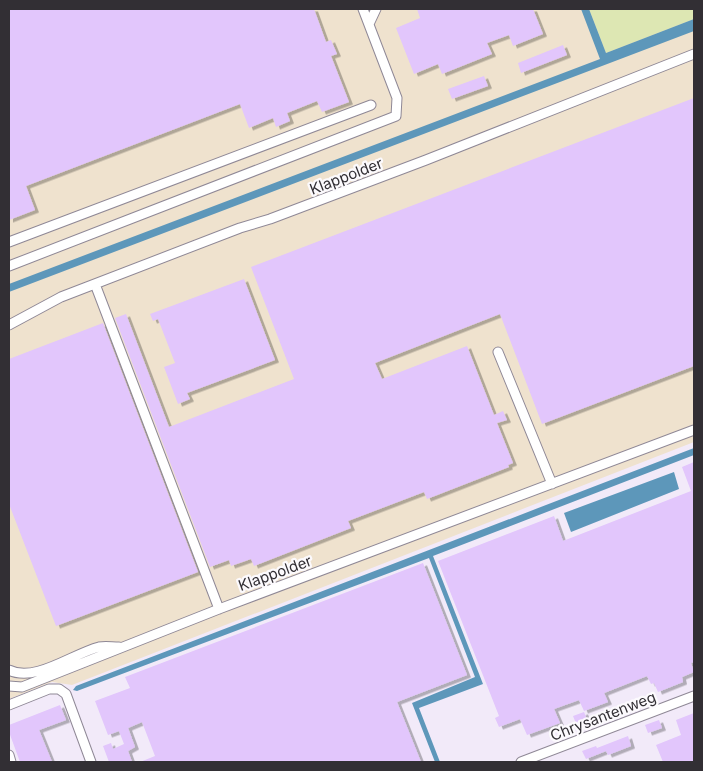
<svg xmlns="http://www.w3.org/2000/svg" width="703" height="771" font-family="Inter,sans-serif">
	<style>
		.industrial { fill: #efe2ce }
		.green { fill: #dde7b3 }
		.water { fill: #5d97ba }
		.building { fill: #e2c6fc; filter: url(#shadow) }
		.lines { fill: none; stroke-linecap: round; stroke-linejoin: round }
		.minor-casing { stroke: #8f8896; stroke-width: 11 }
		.minor { stroke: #fff; stroke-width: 9 }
		.labels { text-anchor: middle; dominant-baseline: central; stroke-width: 4.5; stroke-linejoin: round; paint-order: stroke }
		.street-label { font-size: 15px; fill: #322f34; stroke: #fcfafd }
	</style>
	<defs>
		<filter id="shadow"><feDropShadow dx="4" dy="2.5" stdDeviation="0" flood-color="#0004"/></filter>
	</defs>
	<rect width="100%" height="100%" fill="#f2eaf9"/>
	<!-- industrial -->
	<path class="industrial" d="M 9,9 L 694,9 L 694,442 L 72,685 L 52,682 L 9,699 Z"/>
	<!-- green -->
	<path class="green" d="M 589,9 L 693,9 L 694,19 L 606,53 Z"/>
	<!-- water -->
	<path class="water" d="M 581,9 L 589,9 L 606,53 L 694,19 L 694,31 L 9,292 L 9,284 L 600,59 Z
		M 694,448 L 694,455 L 433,556 L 483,684 L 419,708 L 440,762 L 435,762 L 412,703 L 475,677 L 429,558 L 77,691 L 73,690 L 76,686 Z
		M 674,472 L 679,489 L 571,532 L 564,513 Z"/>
	<!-- building -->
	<path class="building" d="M 9,9 L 314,9 L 326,42 L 331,40 L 337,54 L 331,56 L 349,102 L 322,112 L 317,101 L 287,113 L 290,121 L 276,127 L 273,118 L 249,128 L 240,104 L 26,186 L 35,210 L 9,220 Z
		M 417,9 L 533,9 L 543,34 L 513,46 L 509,35 L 487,43 L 492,54 L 442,74 L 438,64 L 414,74 L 396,28 L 420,18 Z
		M 563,45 L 567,55 L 521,73 L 518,63 Z
		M 484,76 L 488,86 L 452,99 L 448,89 Z
		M 694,98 L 694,366 L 542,424 L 500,314 L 375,363 L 382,379 L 467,346 L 494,415 L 503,411 L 507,420 L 497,423 L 513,463 L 508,465 L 509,467 L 427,499 L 424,492 L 348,521 L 351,528 L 254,566 L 251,559 L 231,566 L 229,560 L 210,567 L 115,318 L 126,314 L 169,427 L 294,379 L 251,267 Z
		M 244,279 L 275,360 L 187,393 L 190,399 L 178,404 L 164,367 L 175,363 L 158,319 L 153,321 L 150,314 Z
		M 103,323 L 198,572 L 56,626 L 9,504 L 9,359 Z
		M 694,462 L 694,662 L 691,663 L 694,672 L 682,677 L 683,682 L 658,692 L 654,683 L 651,684 L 647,676 L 604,693 L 608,702 L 584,711 L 579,700 L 554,709 L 560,723 L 527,735 L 520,719 L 499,727 L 495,718 L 499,716 L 438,561 L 554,516 L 563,541 L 691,491 L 682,467 Z
		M 423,563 L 467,675 L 397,702 L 421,762 L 140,762 L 155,756 L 142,722 L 128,728 L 135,747 L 128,751 L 132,762 L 109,762 L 103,746 L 111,743 L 113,749 L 124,744 L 119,731 L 108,735 L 95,701 L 130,688 L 125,677 Z
		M 60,705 L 66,720 L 39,730 L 52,762 L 20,762 L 9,732 L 9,725 Z
		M 584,712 L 588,722 L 577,726 L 573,716 Z
		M 694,713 L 694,762 L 663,762 L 656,745 L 681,735 L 676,720 Z
		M 659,720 L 662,728 L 648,733 L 645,725 Z
		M 628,736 L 631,746 L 608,755 L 606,751 L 586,759 L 582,751 L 596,746 L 597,748 Z"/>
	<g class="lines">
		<!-- minor casing -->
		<g class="minor-casing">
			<path id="minor" d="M 369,24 L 376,9
				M 9,242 L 371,105
				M 9,266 L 396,116 L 397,98 L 363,9
				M 95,284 L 219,609
				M 9,325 L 61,297 L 240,228 L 270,219 L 426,160 L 694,54
				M 498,352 L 552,484
				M 9,670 C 35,683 72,654 99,647 C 105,646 112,647 119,647
				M 9,686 L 22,687 L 219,609 L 694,430
				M 9,705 L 49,689 L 59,689 L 66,694 L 91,762
				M 9,755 L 11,762
				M 521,762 L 694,696"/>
		</g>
		<!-- minor -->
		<use href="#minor" class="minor"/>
	</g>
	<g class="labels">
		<!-- street labels -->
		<g class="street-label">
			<text transform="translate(346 176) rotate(-21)">Klappolder</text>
			<text transform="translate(275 573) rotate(-20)">Klappolder</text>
			<text transform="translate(603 716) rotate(-21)">Chrysantenweg</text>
		</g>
	</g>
	<!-- border -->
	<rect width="703" height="771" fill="none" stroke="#322f34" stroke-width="20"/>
</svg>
